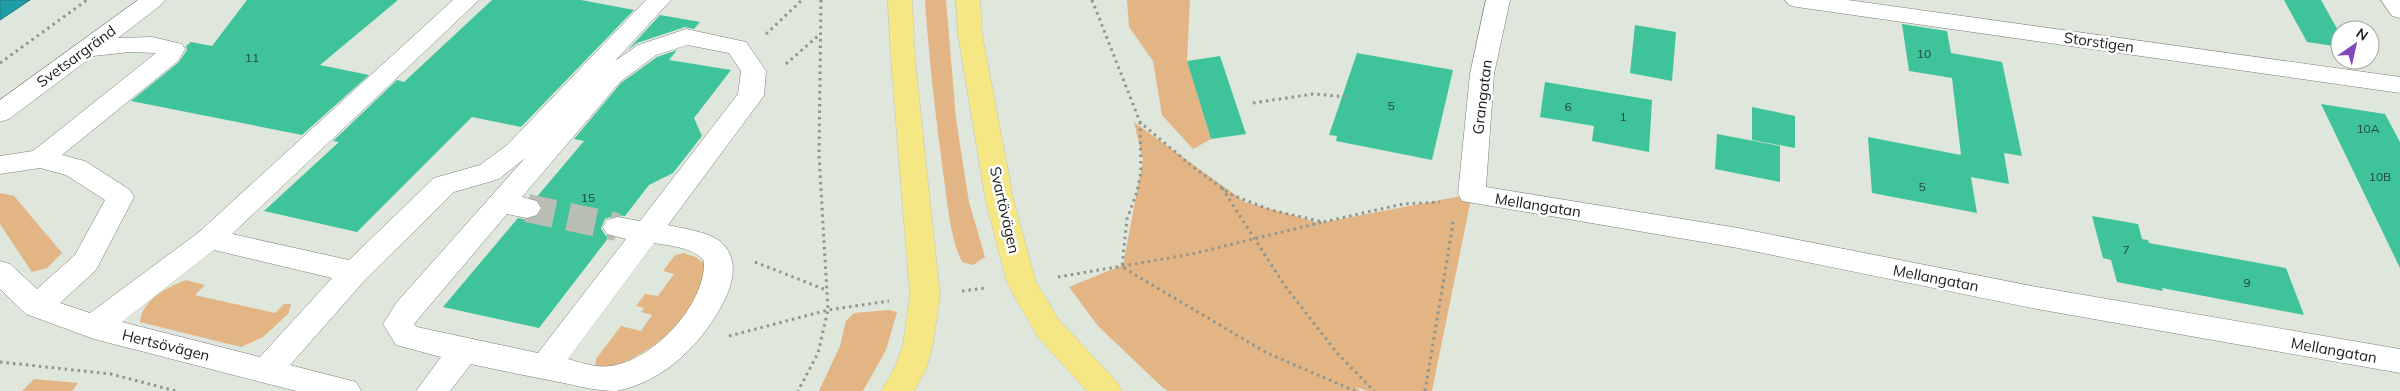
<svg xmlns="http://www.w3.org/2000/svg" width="2400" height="391" font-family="Mulish,sans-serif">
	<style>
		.green { fill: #e4b584 }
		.water { fill: #1e9fa7; stroke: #1d787c }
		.building { fill: #3ec39a }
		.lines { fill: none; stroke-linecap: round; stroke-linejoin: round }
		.minor-tunnel { stroke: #b8beb4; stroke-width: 28; stroke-dasharray: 28 14; stroke-linecap: butt }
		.minor-casing { stroke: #797f76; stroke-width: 1 }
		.major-casing { stroke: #c3c4c3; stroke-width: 1 }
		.path { stroke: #90958d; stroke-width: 3; stroke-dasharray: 2.5 4; stroke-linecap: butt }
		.minor { fill: #fff; fill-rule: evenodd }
		.major { fill: #f5e783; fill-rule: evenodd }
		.labels { text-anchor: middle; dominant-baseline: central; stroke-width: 5; stroke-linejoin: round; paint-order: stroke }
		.number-label { font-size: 12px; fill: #234639 }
		.street-label { font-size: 15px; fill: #1a1d19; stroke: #fff }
	</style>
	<rect width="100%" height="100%" fill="#dfe6db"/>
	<!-- green -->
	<path class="green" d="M 925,0 L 946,0 L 956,119 L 969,202 L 985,257 L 973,265 L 962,262 C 950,238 948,206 944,179 C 936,120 929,60 925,0 Z
		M 1127,0 L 1190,0 L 1187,61 L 1211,139 L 1193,149 L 1162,115 L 1153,61 L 1129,27 Z
		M 1134,122 L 1245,202 L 1320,223 L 1472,194 L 1432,391 L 1367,391 L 1356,387 L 1360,391 L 1168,391 L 1163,388 L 1098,326 L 1069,287 L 1123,265 L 1143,160 Z
		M 0,193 L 14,196 L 62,253 L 47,268 L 32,272 L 0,224 Z
		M 684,253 C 691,256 699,257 704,264 C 709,272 704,280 700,289 C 698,295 696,301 692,307 C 676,334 627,369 595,369 L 596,359 L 621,326 L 641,331 L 652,315 L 641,312 L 644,308 L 636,306 L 645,294 L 658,296 L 674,274 L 663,271 L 675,255 Z
		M 186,280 L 205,285 L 195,295 L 275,313 L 284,304 L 291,304 L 288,314 L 263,337 L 241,347 L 140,322 C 142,300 167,287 186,280 Z
		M 889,310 L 897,312 L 886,350 L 863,391 L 819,391 L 840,346 L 846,321 L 854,313 Z
		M 34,379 L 78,383 L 72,391 L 22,391 Z"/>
	<!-- water -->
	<path class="water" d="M 0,0 L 30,0 L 0,20 Z"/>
	<!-- building -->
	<path class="building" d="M 247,0 L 398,0 L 320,65 L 369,75 L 302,135 L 131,101 L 179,62 L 187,50 L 186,46 L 191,42 L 212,46 Z
		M 492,0 L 581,0 L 634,10 L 521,127 L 472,117 L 357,232 L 264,211 L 339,142 L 333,141 L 397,80 L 404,82 Z
		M 2284,0 L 2321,0 L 2340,34 L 2340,47 L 2307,42 Z
		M 660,15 L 700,22 L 694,29 L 685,27 L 637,43 L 628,50 Z
		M 1902,24 L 1947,31 L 1951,53 L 2002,62 L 2022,156 L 2004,153 L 2009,184 L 1971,177 L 1977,213 L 1872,193 L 1868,137 L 1961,155 L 1952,78 L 1909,71 Z
		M 1635,25 L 1676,32 L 1672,81 L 1630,73 Z
		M 677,50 L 669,60 L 731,70 L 694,118 L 702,136 L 673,173 L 649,185 L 625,216 L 616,215 L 605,219 L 601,228 L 605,235 L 609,237 L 539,328 L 443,307 L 518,218 L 528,220 L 539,216 L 543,207 L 535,199 L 584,141 L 574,139 L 621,83 L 657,57 Z
		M 1357,53 L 1453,70 L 1432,160 L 1336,141 L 1337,136 L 1329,135 Z
		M 1220,56 L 1246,134 L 1211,139 L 1187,61 Z
		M 1545,82 L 1652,100 L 1649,152 L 1592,141 L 1594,126 L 1540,117 Z
		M 2321,104 L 2385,114 L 2400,142 L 2400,268 Z
		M 1752,107 L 1795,116 L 1795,148 L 1752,140 Z
		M 1717,134 L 1780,146 L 1780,182 L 1715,169 Z
		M 2092,216 L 2138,224 L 2142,239 L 2148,240 L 2149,243 L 2286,268 L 2304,315 L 2162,288 L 2163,291 L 2117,282 L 2111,260 L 2103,258 Z"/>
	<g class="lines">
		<!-- minor-tunnel -->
		<path class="minor-tunnel" d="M 527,208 L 617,227"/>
		<!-- minor casing -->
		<g class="minor-casing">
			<path id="minor" d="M 138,0 L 165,0 L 161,5 L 118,38 L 152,37 L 182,44 L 185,49 L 178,61 L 62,155 L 85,161 L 130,190 L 134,197 L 96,270 L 60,303 L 90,313 L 199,232 L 453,0 L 479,0 L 232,234 L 349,260 L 434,178 L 480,165 L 507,145 L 646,0 L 671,0 L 615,61 L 638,45 L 686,29 L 746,42 L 766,71 L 764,95 L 760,101 L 668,225 C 684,229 713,232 724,245 C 738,261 733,282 725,299 C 704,342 665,382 616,391 C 598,391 581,387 564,383 C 533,377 502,371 471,364 L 450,391 L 416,391 L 441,357 L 396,345 L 383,324 L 397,302 L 525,158 L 499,179 L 454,192 L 365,280 L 290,365 L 356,382 L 361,391 L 296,391 L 94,339 L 26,314 L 0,289 L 0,261 L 10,264 L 37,289 L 75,255 L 105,200 L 66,175 L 40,168 L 0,174 L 0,156 L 33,151 L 156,53 L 130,52 L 93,56 L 9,119 L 0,122 L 0,100 ZM 687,45 L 729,53 L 741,71 L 738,94 L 640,221 L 617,217 L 607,220 L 603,227 L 607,234 L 626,239 L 538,353 L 417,327 L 414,324 L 419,318 L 507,214 L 527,218 L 537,215 L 541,208 L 537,201 L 522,197 L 620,82 L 656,55 ZM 654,243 C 670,246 693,247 704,261 C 706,304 653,361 610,366 C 596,368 582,363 568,359 ZM 214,250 L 332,278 L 260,357 L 122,322 Z
				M 1486,0 L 1510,0 L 1494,74 L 1486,187 L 1738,228 L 2037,287 L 2400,349 L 2400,373 L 2037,309 L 1738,248 L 1462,201 L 1458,194 L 1470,74 Z
				M 1785,0 L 1848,0 L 2400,77 L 2400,93 L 1797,7 L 1789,5 Z
				M 2381,0 L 2400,0 L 2400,18 L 2392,16 Z"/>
		</g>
		<!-- major casing -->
		<g class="major-casing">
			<path id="major" d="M 888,0 L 912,0 L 915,60 L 940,296 L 933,344 L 926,370 L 914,391 L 881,391 L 895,367 L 903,344 L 910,296 L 891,60 Z
				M 956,0 L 980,0 L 982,34 L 1014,202 L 1036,282 L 1059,320 L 1117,382 L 1122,391 L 1087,391 L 1037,336 L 1007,283 L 986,202 L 958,34 Z"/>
		</g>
		<!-- path -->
		<path class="path" d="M 821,0 L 819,155 L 828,310 L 889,301
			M 1092,0 L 1140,122 L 1193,167 L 1232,195 L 1271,210 L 1323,222 L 1403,204 L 1440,202
			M 766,34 L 802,0
			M 0,63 L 87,0
			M 786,64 L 819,35
			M 1253,103 L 1313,94 L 1349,97
			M 1140,122 L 1141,171 L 1137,192 L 1127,219 L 1122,267 L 1267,353 L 1355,391
			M 1222,188 L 1285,286 L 1337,353 L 1374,391
			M 755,262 L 826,290
			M 1058,277 L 1192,254 L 1323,222
			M 962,291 L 985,288
			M 729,336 L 828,310 L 818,353 L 798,391
			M 0,362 L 111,374 L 176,391
			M 1425,391 L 1453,224 L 1451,218"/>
		<!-- minor -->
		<use href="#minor" class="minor"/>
		<!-- major -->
		<use href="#major" class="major"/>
	</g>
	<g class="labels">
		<!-- number labels -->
		<g class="number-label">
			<text x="1924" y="53">10</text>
			<text x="252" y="57">11</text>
			<text x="1391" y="105">5</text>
			<text x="1568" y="106">6</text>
			<text x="1623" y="116">1</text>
			<text x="2368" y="128">10A</text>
			<text x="2380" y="176">10B</text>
			<text x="1922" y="186">5</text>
			<text x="588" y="197">15</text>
			<text x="2126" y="249">7</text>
			<text x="2247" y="282">9</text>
		</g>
		<!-- street labels -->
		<g class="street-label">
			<text transform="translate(2099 42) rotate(8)">Storstigen</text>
			<text transform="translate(76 56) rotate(-36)">Svetsargränd</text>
			<text transform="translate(1482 97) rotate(-83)">Grangatan</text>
			<text transform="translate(1538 205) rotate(9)">Mellangatan</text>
			<text transform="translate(1005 210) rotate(77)">Svartövägen</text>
			<text transform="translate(1936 278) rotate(11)">Mellangatan</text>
			<text transform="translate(166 345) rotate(14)">Hertsövägen</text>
			<text transform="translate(2334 350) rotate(10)">Mellangatan</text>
		</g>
	</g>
	<!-- north arrow -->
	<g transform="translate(2355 45) rotate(34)"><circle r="24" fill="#ffffff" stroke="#a3a5a3"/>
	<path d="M0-4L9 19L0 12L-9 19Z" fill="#8247bd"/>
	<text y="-8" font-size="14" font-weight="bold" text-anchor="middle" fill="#1a1d19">N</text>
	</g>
</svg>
